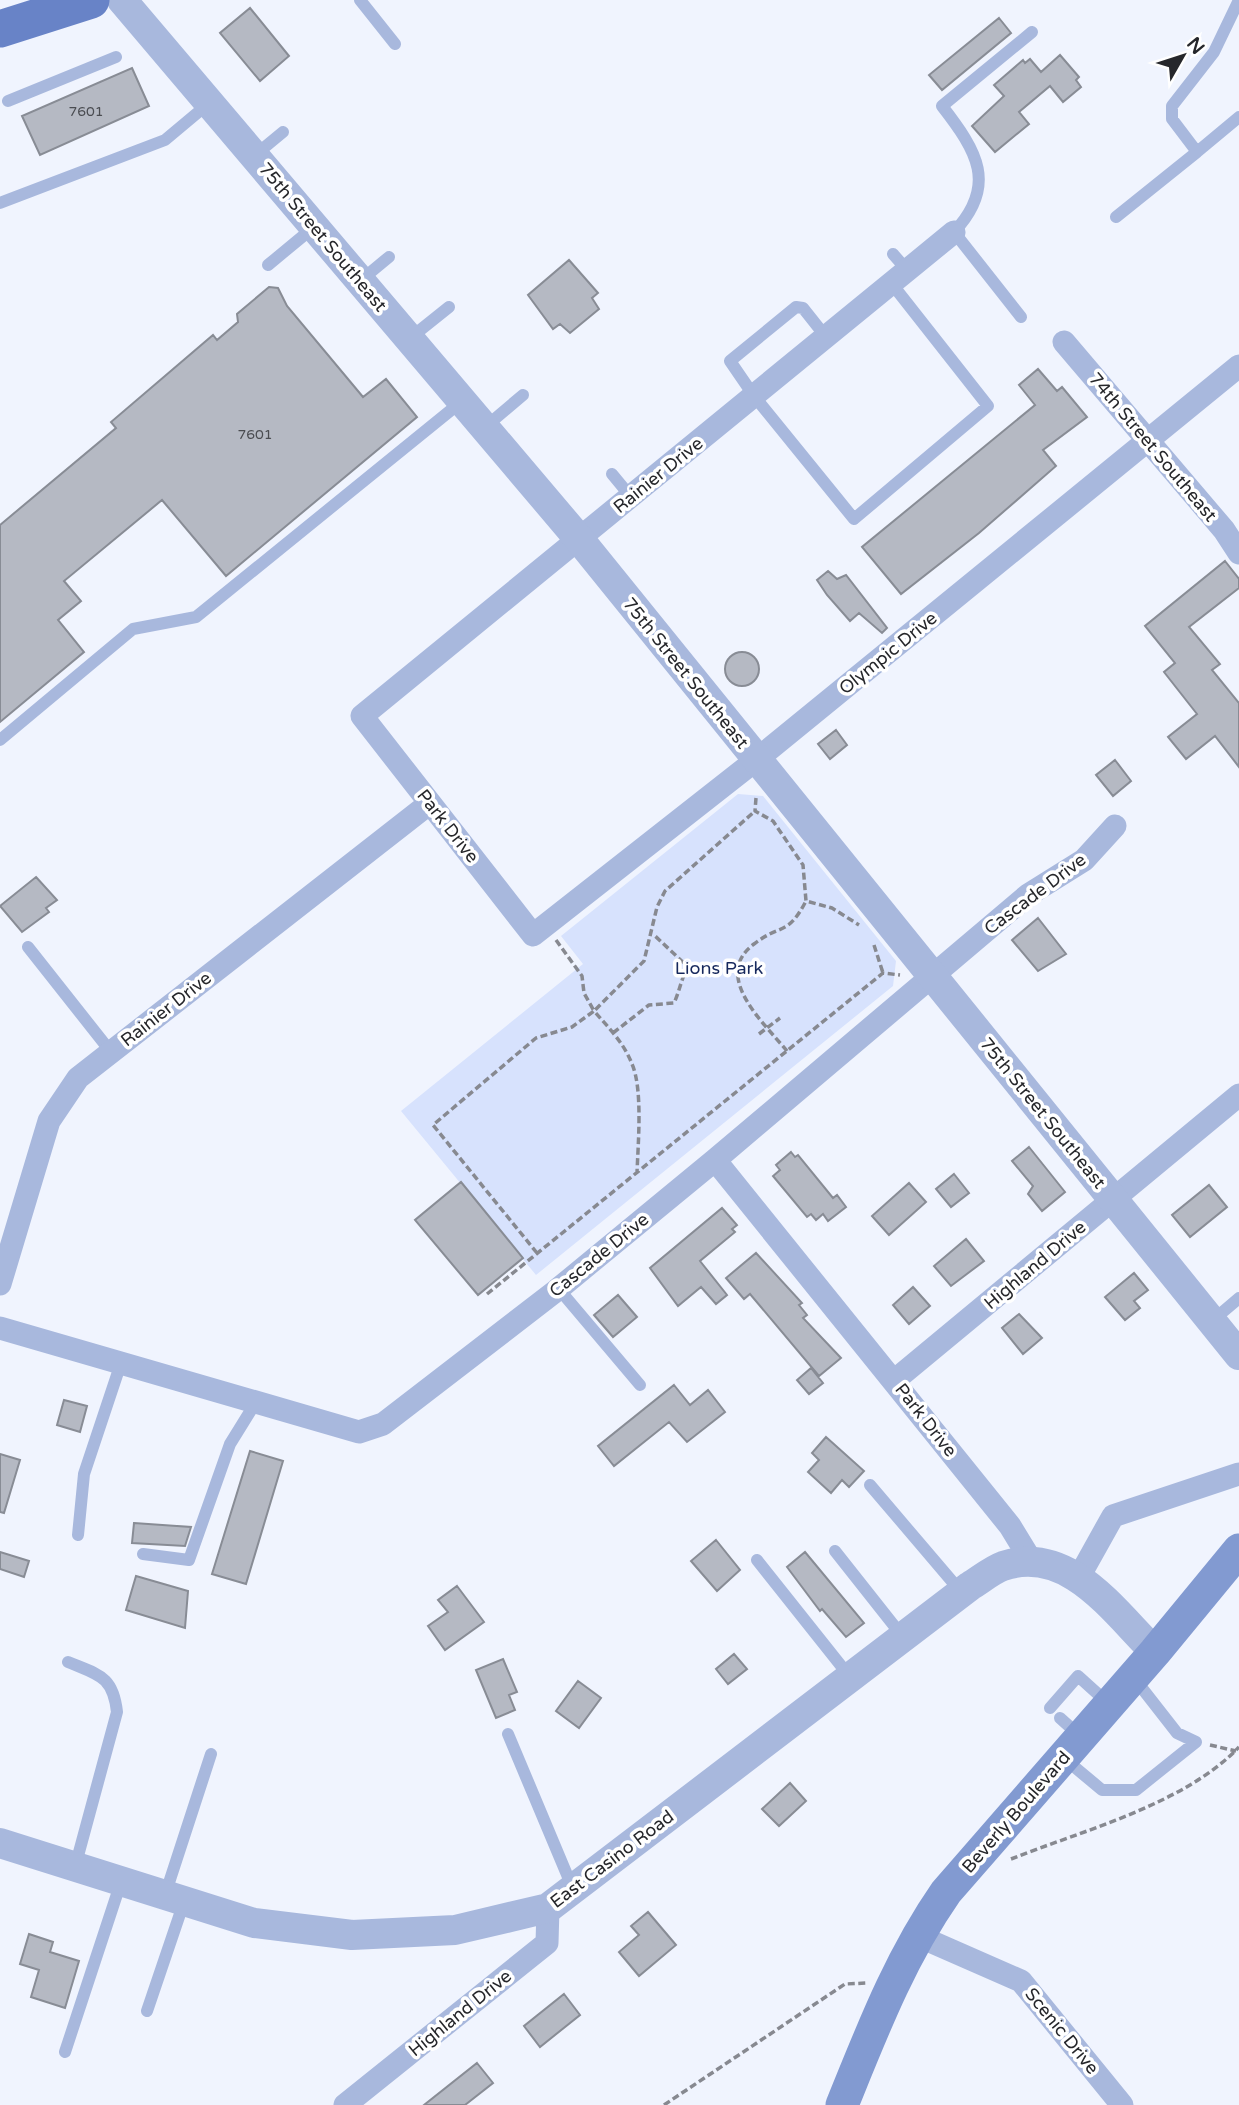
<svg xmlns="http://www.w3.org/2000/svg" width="1239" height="2105" font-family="'Varela Round',sans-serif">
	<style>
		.green { fill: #d7e2fd }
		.building { fill: #b5b9c3; stroke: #888c95; stroke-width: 2 }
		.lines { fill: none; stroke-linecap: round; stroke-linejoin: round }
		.path { stroke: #878990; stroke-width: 3.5; stroke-dasharray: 7 3.5; stroke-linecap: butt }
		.service { stroke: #a8b8dd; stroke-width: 12 }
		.minor { stroke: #a8b8dd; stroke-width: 23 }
		.tertiary { stroke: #a8b8dd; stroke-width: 30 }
		.secondary { stroke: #829ad1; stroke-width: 33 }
		.primary { stroke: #6883c7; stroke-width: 37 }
		.labels { text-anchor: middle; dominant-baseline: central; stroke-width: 7; stroke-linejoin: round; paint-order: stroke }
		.number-label { font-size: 14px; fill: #4a4c51 }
		.street-label { font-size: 18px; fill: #26272b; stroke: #fff }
		.park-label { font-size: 18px; fill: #16285c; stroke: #fff }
	</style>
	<rect width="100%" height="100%" fill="#f0f4fe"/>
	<!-- green -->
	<path class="green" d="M 738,794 L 763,796 L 896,961 L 893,986 L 536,1275 L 401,1111 L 583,964 L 561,936 Z"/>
	<!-- building -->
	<path class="building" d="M 250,8 L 289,56 L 260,81 L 220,33 Z
		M 999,18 L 1011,33 L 942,90 L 929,75 Z
		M 1060,55 L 1079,77 L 1076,80 L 1081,87 L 1063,102 L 1050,86 L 1019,112 L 1029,124 L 995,152 L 972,126 L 1004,96 L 994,85 L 1023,60 L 1025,63 L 1030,59 L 1041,72 Z
		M 132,68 L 149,106 L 40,155 L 22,116 Z
		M 569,260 L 598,293 L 592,298 L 599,309 L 570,333 L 560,324 L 553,329 L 528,295 Z
		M 269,287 L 278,288 L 287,306 L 363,397 L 386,379 L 417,417 L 226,576 L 162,500 L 64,581 L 81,601 L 58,620 L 84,652 L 0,722 L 0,525 L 116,428 L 111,422 L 213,335 L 217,340 L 238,322 L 237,314 Z
		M 1038,369 L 1057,391 L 1062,387 L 1087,417 L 1043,450 L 1056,466 L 979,533 L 901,594 L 862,547 L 1035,405 L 1019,385 Z
		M 1225,561 L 1239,579 L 1239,588 L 1189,627 L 1220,664 L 1212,670 L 1239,703 L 1239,767 L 1215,736 L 1186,759 L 1168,737 L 1197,714 L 1164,672 L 1175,663 L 1145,626 Z
		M 828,571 L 837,579 L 846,575 L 887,628 L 882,633 L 859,613 L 850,621 L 827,595 L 817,580 Z
		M725 669a17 17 0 1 1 34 0a17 17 0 1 1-34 0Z
		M 836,730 L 847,745 L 830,759 L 818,744 Z
		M 1115,760 L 1131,781 L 1113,796 L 1096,775 Z
		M 36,877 L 57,900 L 46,908 L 49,912 L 22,932 L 0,906 Z
		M 1038,918 L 1066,954 L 1038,971 L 1012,940 Z
		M 1029,1147 L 1065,1192 L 1042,1211 L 1028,1194 L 1033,1186 L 1012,1161 Z
		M 791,1152 L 795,1157 L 798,1155 L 833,1198 L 837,1195 L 846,1207 L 828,1221 L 823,1214 L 816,1220 L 811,1214 L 807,1217 L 773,1176 L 780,1170 L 776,1165 Z
		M 954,1174 L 969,1193 L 951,1207 L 936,1189 Z
		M 461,1182 L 523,1258 L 478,1295 L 415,1220 Z
		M 909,1183 L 926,1202 L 889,1235 L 872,1216 Z
		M 1209,1185 L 1227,1207 L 1190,1237 L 1172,1215 Z
		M 722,1208 L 737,1225 L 732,1229 L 735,1232 L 700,1261 L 727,1295 L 716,1304 L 701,1287 L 678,1306 L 650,1268 Z
		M 966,1239 L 984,1261 L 951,1286 L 934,1266 Z
		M 756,1253 L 802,1303 L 799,1305 L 807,1315 L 803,1318 L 841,1358 L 819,1376 L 750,1294 L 744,1299 L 726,1278 Z
		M 1134,1273 L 1148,1290 L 1134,1301 L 1140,1308 L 1125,1320 L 1105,1297 Z
		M 913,1287 L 930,1306 L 909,1324 L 893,1305 Z
		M 618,1295 L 637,1317 L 613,1337 L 594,1315 Z
		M 1019,1314 L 1042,1338 L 1023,1354 L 1002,1328 Z
		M 811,1368 L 823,1383 L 809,1394 L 797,1380 Z
		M 674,1385 L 690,1405 L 708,1390 L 725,1412 L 687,1442 L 669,1422 L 614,1466 L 598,1446 Z
		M 64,1400 L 87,1406 L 80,1432 L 57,1425 Z
		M 826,1437 L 864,1471 L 849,1487 L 842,1480 L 831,1493 L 808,1472 L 819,1460 L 812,1453 Z
		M 250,1451 L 283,1461 L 246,1584 L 212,1574 Z
		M 0,1454 L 20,1460 L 4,1513 L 0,1512 Z
		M 134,1523 L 191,1527 L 185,1546 L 132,1543 Z
		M 716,1540 L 740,1570 L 717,1591 L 691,1561 Z
		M 0,1552 L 29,1561 L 24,1577 L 0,1569 Z
		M 805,1552 L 864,1623 L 846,1637 L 822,1609 L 820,1611 L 787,1567 Z
		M 136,1576 L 188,1591 L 185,1628 L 126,1610 Z
		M 457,1586 L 484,1622 L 445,1650 L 428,1626 L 448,1612 L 438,1600 Z
		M 734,1654 L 747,1669 L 728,1684 L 716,1669 Z
		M 503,1659 L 517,1692 L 509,1695 L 515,1710 L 496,1718 L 476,1670 Z
		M 578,1681 L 601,1698 L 579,1728 L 556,1711 Z
		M 790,1783 L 806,1801 L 779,1826 L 762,1809 Z
		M 648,1912 L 676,1945 L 639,1976 L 619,1952 L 639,1935 L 631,1926 Z
		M 29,1934 L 53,1942 L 50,1952 L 79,1961 L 65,2008 L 31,1997 L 39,1970 L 20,1964 Z
		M 564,1994 L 580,2015 L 540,2047 L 524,2026 Z
		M 477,2063 L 493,2083 L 465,2105 L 424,2105 Z"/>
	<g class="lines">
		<!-- path -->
		<path class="path" d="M 756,798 L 755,811 L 773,821 L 803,865 L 806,901 L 832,908 L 859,925
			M 556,940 L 582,976 L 584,993 L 594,1011 L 644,961 L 657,907 L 665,891 L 755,811
			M 874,945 L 883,973
			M 613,1033 L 649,1005 L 674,1003 C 680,990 681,979 688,967 L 653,934
			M 759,1034 L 780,1018
			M 787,1051 C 764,1023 711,976 754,944 C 781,923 787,937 806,901
			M 537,1253 L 433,1125 L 536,1038 L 572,1027 L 594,1011 C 608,1027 624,1043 632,1064 C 643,1089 638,1144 637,1173
			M 487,1294 L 883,973 L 900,975
			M 1210,1745 L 1236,1751
			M 1011,1859 C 1084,1830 1185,1804 1239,1747
			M 664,2105 L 845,1984 L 867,1983"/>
		<!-- service -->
		<path class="service" d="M 360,0 L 395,44
			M 8,101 L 116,57
			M 1197,152 L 1239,117
			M 254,156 L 283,132
			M 0,203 L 165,140 L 208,104
			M 1116,217 L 1197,152 L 1172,119 L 1172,106 L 1214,52 L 1239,0
			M 893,254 L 907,270
			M 268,265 L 314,227
			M 360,281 L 389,257
			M 1021,317 L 954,232 C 998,185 977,151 942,106 L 1032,32
			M 826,337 L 803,308 L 796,307 L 730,361 L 754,396 L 854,519 L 988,406 L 892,284
			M 409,339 L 449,307
			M 484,428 L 523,395
			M 612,474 L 631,497
			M 0,740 L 133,629 L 196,617 L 461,402
			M 28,947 L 111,1052
			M 558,1288 L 640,1385
			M 1212,1321 L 1239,1298
			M 870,1485 L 962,1593
			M 78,1535 L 84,1474 L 121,1363
			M 835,1551 L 903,1637
			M 143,1554 L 189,1560 L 230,1444 L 256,1402
			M 757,1560 L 850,1677
			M 68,1662 C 99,1675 113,1676 117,1712 L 75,1867
			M 1050,1708 L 1078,1676 L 1109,1704
			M 1060,1718 L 1081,1737
			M 508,1734 L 573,1889
			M 1065,1759 L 1102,1790 L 1136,1790 L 1196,1742 L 1177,1733 L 1134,1678
			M 165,1895 L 211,1754
			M 147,2011 L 184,1902
			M 65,2052 L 121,1882"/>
		<!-- minor -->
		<path class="minor" d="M 954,232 L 362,716 L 533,935 L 756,760 L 1239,366
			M 1064,342 L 1224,530 L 1239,553
			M 715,1160 L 1010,1526 L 1032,1562
			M 0,1284 L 49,1121 L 78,1078 L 430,803
			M 0,1328 L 359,1432 L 383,1424 L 557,1290 L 715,1160 L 1028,895 L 1084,860 L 1115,826
			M 895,1380 L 1239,1095
			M 1079,1577 L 1113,1516 L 1239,1474
			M 916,1935 L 1021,1981 L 1122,2105
			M 345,2105 L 547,1943 L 548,1908"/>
		<!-- tertiary -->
		<path class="tertiary" d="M 122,0 L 579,539 L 1239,1355
			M 0,1843 L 254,1923 L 352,1935 L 455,1930 L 548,1908 L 970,1586 C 980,1580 992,1570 1003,1566 C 1069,1544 1114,1612 1155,1652"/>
		<!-- secondary -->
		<path class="secondary" d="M 842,2105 C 872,2031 900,1958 946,1892 L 1155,1652 L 1239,1550"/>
		<!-- primary -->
		<path class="primary" d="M 0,29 L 91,0"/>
	</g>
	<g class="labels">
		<!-- number labels -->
		<g class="number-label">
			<text x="86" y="111">7601</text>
			<text x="255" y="434">7601</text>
		</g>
		<!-- street labels -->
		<g class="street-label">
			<text transform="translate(323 237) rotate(50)">75th Street Southeast</text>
			<text transform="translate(1153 447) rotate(50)">74th Street Southeast</text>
			<text transform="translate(658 475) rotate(-39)">Rainier Drive</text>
			<text transform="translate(888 653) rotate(-39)">Olympic Drive</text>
			<text transform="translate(686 673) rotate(51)">75th Street Southeast</text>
			<text transform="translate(448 826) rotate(52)">Park Drive</text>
			<text transform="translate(1035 894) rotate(-37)">Cascade Drive</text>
			<text transform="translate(166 1009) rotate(-38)">Rainier Drive</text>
			<text transform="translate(1043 1113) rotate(51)">75th Street Southeast</text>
			<text transform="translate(599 1255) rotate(-39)">Cascade Drive</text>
			<text transform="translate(1035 1265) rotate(-40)">Highland Drive</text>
			<text transform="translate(926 1420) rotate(52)">Park Drive</text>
			<text transform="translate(1016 1812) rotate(-49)">Beverly Boulevard</text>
			<text transform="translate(612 1859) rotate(-37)">East Casino Road</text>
			<text transform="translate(460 2013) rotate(-39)">Highland Drive</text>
			<text transform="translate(1062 2031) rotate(51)">Scenic Drive</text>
		</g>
		<!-- park labels -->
		<g class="park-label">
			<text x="719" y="968">Lions Park</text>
		</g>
	</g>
	<!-- north arrow -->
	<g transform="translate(1183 56) rotate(51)" stroke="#ffffff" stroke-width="5" paint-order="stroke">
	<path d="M0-5L12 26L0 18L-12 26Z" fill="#26272b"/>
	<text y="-10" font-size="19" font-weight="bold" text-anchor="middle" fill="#26272b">N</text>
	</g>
</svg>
